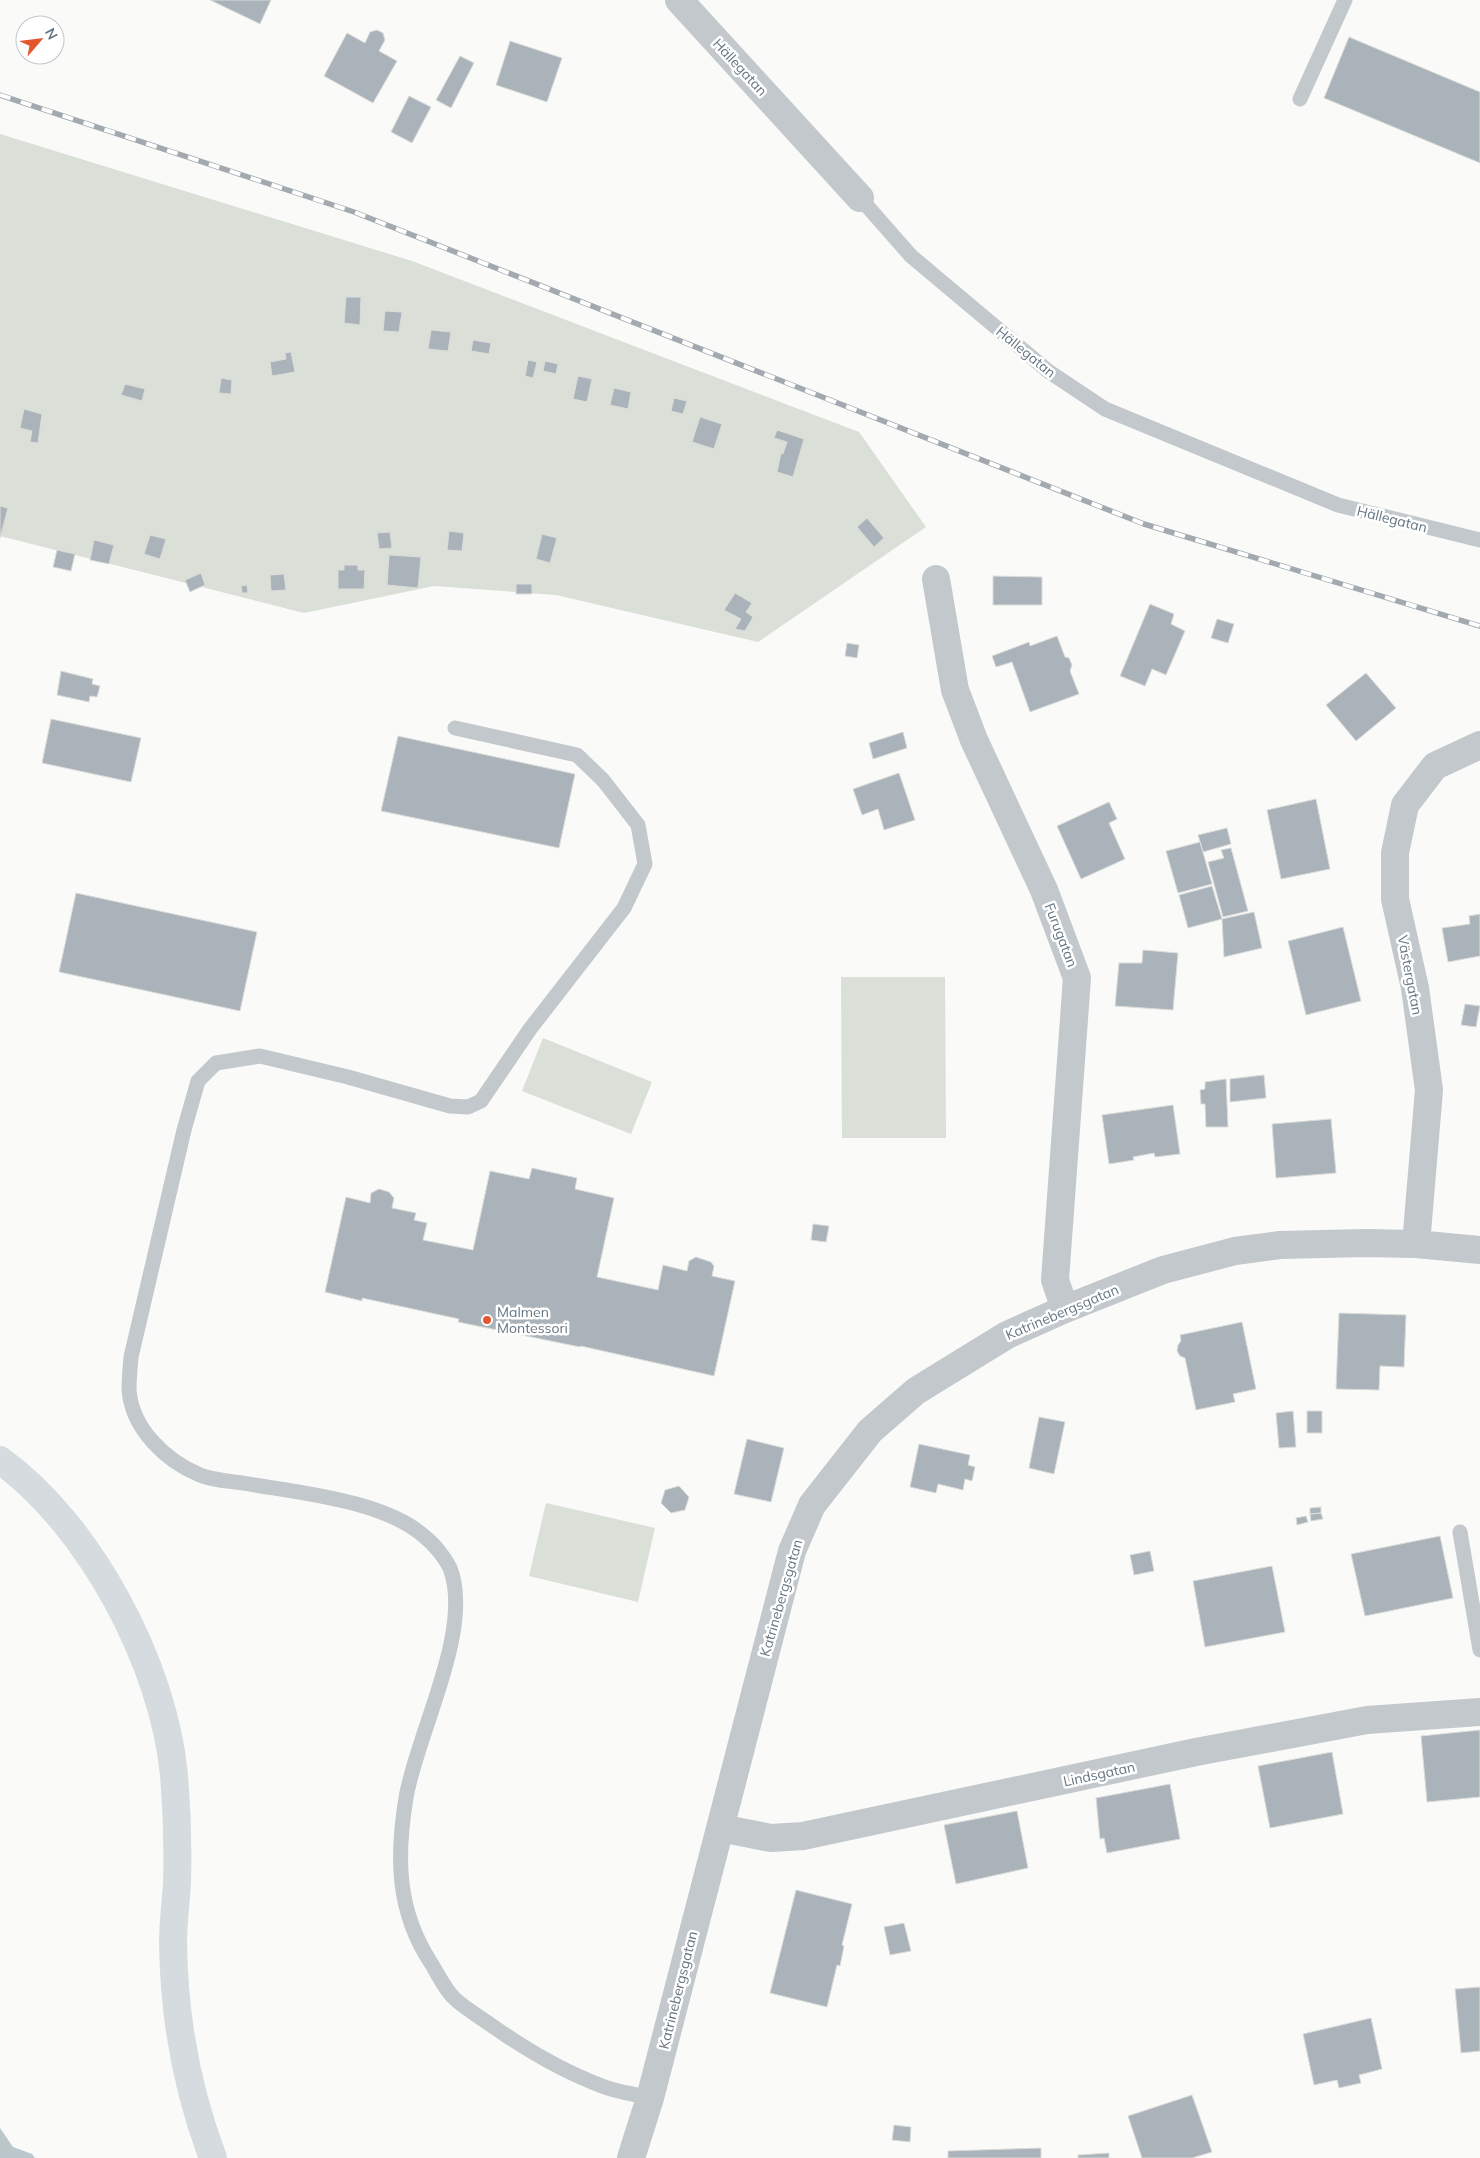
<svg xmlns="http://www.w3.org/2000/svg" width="1480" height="2158" font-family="Mulish,sans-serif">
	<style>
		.green { fill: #dadfd7 }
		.water { fill: #bbc7cb }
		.building { fill: #aab3b9; stroke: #dcdcda }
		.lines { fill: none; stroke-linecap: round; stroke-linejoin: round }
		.lane { stroke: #c3c8cc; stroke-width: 15 }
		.street { stroke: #c3c8cc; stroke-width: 28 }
		.highway { stroke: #d6dbdf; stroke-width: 28 }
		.rail-casing { stroke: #a2aab0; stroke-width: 5.5 }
		.rail { stroke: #fff; stroke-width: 4; stroke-dasharray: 11; stroke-linecap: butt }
		.poi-dot { fill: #e4572e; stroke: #fff; stroke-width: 2 }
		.labels { text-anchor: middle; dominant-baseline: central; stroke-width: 5; stroke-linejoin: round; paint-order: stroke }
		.street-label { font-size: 14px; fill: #657683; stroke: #fff }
		.poi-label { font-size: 14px; fill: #657683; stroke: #fff; text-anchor: start }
	</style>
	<rect width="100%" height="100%" fill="#fafaf8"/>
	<!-- green -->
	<path class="green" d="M 0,134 L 412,261 L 859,432 L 926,527 L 758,642 L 556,595 L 434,586 L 304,613 L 0,536 Z
		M 841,977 L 945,977 L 946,1138 L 842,1138 Z
		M 543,1038 L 652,1082 L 631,1134 L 522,1091 Z
		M 546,1503 L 655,1528 L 638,1602 L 529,1576 Z"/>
	<!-- water -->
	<path class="water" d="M 0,2128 L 13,2147 L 32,2154 L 35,2158 L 0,2158 Z"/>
	<!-- building -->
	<path class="building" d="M 210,0 L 271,0 L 260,24 Z
		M 377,30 L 383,33 L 385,40 L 379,51 L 397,61 L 373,103 L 324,76 L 347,33 L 365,43 L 370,32 Z
		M 1349,37 L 1480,92 L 1480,163 L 1324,98 Z
		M 510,41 L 562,58 L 547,102 L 496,85 Z
		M 460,56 L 474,63 L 451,108 L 436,100 Z
		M 409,96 L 431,107 L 412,143 L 391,132 Z
		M 346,297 L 361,297 L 360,325 L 344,323 Z
		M 385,311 L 402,312 L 399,332 L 383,331 Z
		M 431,330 L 451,332 L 448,351 L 428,349 Z
		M 473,340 L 491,343 L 489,354 L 471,351 Z
		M 291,352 L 295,372 L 272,376 L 270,362 L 286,359 L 285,353 Z
		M 528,360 L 537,362 L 533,378 L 525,376 Z
		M 545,361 L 558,364 L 556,374 L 543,371 Z
		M 578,376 L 592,379 L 587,402 L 573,399 Z
		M 221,378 L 232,380 L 231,394 L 219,393 Z
		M 125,384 L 145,389 L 142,401 L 121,395 Z
		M 614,388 L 631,392 L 628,409 L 610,405 Z
		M 674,398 L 687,401 L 683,414 L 671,411 Z
		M 24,409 L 42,414 L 38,443 L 30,442 L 32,431 L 20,428 Z
		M 700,417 L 722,424 L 714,449 L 692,442 Z
		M 777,430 L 804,439 L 793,477 L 777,472 L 781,453 L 783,454 L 787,442 L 774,438 Z
		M 0,506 L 8,508 L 0,538 Z
		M 867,518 L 884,538 L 874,547 L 857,527 Z
		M 449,531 L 464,533 L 462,551 L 447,550 Z
		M 390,532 L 392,548 L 379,549 L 377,533 Z
		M 542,534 L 557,538 L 550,563 L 536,559 Z
		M 150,535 L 166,539 L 160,559 L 144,554 Z
		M 94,540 L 114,545 L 109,564 L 90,560 Z
		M 57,550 L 75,554 L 71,571 L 53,567 Z
		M 389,555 L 421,557 L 418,588 L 387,585 Z
		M 344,565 L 358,565 L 358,570 L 365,570 L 364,589 L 338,589 L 338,570 L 344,570 Z
		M 201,573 L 205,585 L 190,592 L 185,580 Z
		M 284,574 L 286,590 L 271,591 L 270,575 Z
		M 993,576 L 1042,577 L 1042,605 L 993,605 Z
		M 516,584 L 532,584 L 532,594 L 516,594 Z
		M 247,585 L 248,593 L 242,593 L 241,586 Z
		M 735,593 L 752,603 L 746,612 L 753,617 L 745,631 L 735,629 L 741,619 L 724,610 Z
		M 1150,604 L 1174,614 L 1171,624 L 1185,631 L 1166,675 L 1152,669 L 1145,686 L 1120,676 Z
		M 1217,619 L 1234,624 L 1228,643 L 1211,638 Z
		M 1057,636 L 1065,657 L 1069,658 L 1072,665 L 1070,671 L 1079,694 L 1030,712 L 1012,662 L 996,667 L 992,656 L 1029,642 L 1030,646 Z
		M 847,643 L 859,645 L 857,658 L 845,656 Z
		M 61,671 L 93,679 L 92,684 L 100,686 L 97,697 L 90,696 L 89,702 L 57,695 Z
		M 1366,673 L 1396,708 L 1356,741 L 1326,705 Z
		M 51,719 L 141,738 L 131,782 L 42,763 Z
		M 903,732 L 907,748 L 873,759 L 869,743 Z
		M 398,736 L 575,774 L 559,848 L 381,811 Z
		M 899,773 L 915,820 L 884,830 L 878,809 L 862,815 L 853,789 Z
		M 1316,799 L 1330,869 L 1281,879 L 1267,810 Z
		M 1109,802 L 1117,819 L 1109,823 L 1125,859 L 1081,879 L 1057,826 Z
		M 1227,828 L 1231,844 L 1203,852 L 1198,835 Z
		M 1200,842 L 1212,884 L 1178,893 L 1166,851 Z
		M 1231,848 L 1248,911 L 1223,917 L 1208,862 L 1224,858 L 1221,850 Z
		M 1212,886 L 1222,919 L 1188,928 L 1179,895 Z
		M 76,893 L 257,932 L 240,1011 L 59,972 Z
		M 1254,912 L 1262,948 L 1224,957 L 1222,919 Z
		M 1480,914 L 1480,956 L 1448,962 L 1442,928 L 1470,924 L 1469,916 Z
		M 1343,927 L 1361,1001 L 1306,1015 L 1288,941 Z
		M 1143,950 L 1178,953 L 1173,1010 L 1115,1006 L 1119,963 L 1142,963 Z
		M 1465,1004 L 1480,1006 L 1476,1027 L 1461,1025 Z
		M 1264,1075 L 1266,1098 L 1230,1102 L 1230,1079 Z
		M 1226,1079 L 1228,1127 L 1206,1127 L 1205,1104 L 1201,1104 L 1200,1090 L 1205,1089 L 1205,1082 Z
		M 1173,1105 L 1180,1154 L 1155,1157 L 1154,1153 L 1133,1157 L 1134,1160 L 1109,1164 L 1102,1115 Z
		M 1331,1119 L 1336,1173 L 1276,1178 L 1272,1124 Z
		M 532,1168 L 577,1178 L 575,1189 L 614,1198 L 597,1277 L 658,1290 L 663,1265 L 687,1271 L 689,1261 L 696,1257 L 711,1262 L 714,1266 L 712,1276 L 735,1281 L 714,1376 L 581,1346 L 580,1347 L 458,1322 L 459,1319 L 362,1298 L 362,1301 L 325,1292 L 346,1197 L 370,1203 L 371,1193 L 379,1189 L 389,1192 L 394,1198 L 392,1208 L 416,1213 L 414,1220 L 427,1223 L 423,1240 L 473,1250 L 490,1171 L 529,1179 Z
		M 813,1224 L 829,1226 L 826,1242 L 811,1240 Z
		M 1339,1313 L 1406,1315 L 1404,1367 L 1380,1366 L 1379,1390 L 1336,1389 Z
		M 1242,1322 L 1256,1389 L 1233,1394 L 1235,1402 L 1196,1410 L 1185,1358 L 1180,1356 L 1177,1351 L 1178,1345 L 1181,1341 L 1180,1335 Z
		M 1293,1411 L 1296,1447 L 1279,1448 L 1276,1413 Z
		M 1307,1411 L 1322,1411 L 1322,1433 L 1307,1433 Z
		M 1039,1417 L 1065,1422 L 1054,1474 L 1029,1468 Z
		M 747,1439 L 784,1448 L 771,1502 L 734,1494 Z
		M 919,1444 L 970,1455 L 968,1465 L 975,1467 L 972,1481 L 965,1479 L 963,1490 L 938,1484 L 936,1493 L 910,1487 Z
		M 679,1486 L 689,1497 L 685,1510 L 671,1513 L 661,1503 L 665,1490 Z
		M 1321,1507 L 1321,1513 L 1310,1514 L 1310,1508 Z
		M 1321,1513 L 1323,1519 L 1311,1521 L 1310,1514 Z
		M 1306,1516 L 1308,1522 L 1297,1525 L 1296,1518 Z
		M 1440,1536 L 1453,1598 L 1365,1616 L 1351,1554 Z
		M 1150,1551 L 1154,1571 L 1134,1575 L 1130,1555 Z
		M 1272,1566 L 1285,1632 L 1205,1647 L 1193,1581 Z
		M 1480,1730 L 1480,1797 L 1427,1802 L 1421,1736 Z
		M 1332,1752 L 1343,1814 L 1270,1828 L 1258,1766 Z
		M 1170,1784 L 1180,1839 L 1107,1853 L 1104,1838 L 1100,1839 L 1096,1798 Z
		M 1017,1811 L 1028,1868 L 956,1884 L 944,1825 Z
		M 796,1890 L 852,1904 L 842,1945 L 844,1946 L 840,1966 L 837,1965 L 827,2007 L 770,1993 Z
		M 904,1923 L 911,1951 L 890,1955 L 884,1927 Z
		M 1480,1987 L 1480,2051 L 1461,2053 L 1455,1989 Z
		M 1371,2018 L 1382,2069 L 1359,2075 L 1361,2083 L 1339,2088 L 1337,2080 L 1314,2085 L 1303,2034 Z
		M 1192,2095 L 1212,2152 L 1192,2158 L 1142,2158 L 1128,2116 Z
		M 894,2125 L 911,2127 L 910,2142 L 892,2140 Z
		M 1041,2148 L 1041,2158 L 948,2158 L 948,2151 Z
		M 1109,2153 L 1109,2158 L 1078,2158 L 1078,2155 Z"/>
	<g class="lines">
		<!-- lane -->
		<path class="lane" d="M 1300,99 L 1345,0
			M 860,198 L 911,256 L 1048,371 L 1105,409 L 1338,505 L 1480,540
			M 455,728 L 577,755 L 603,780 L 638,825 L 645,864 L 624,908 L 530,1029 L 481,1101 L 468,1107 L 450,1106 L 348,1077 L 260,1056 L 216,1063 L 198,1081 L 184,1130 L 131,1357 C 130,1368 129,1379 129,1390 C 132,1429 166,1461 200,1475 C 214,1481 233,1481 249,1484 C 300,1493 387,1501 426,1538 C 435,1545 445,1558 450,1568 C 474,1630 416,1735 406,1798 C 396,1858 397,1911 431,1963 C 438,1974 445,1990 455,1999 C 466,2009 480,2017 491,2025 C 525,2049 562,2071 602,2086 C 617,2092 634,2094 650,2098
			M 1460,1532 L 1480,1650"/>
		<!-- street -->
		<path class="street" d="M 679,0 L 860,198
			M 936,579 L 955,690 L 974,740 L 1044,890 L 1077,978 L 1055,1280 L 1065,1309
			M 1416,1244 L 1429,1090 L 1415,988 L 1395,899 L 1395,853 L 1405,805 L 1435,766 L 1480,745
			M 720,1828 L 771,1838 L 803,1836 L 1196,1752 L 1367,1720 L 1480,1712
			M 631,2158 L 650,2098 L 792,1551 L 812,1505 L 870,1431 L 916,1391 L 1007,1335 L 1065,1309 L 1163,1270 L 1235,1251 L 1280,1245 L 1365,1243 L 1416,1244 L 1480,1250"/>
		<!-- highway -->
		<path class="highway" d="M 0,1460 C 90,1525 164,1665 174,1775 C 177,1811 178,1846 177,1882 C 176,1902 173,1922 173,1943 C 174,2018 186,2087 213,2158"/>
		<!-- rail casing -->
		<g class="rail-casing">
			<path id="rail" d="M 0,95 L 354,212 L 1144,524 L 1480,626"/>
		</g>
		<!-- rail -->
		<use href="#rail" class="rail"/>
	</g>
	<!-- markers -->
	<circle class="poi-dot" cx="487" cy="1320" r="5"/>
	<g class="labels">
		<!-- street labels -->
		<g class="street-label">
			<text transform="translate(740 67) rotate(47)">Hällegatan</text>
			<text transform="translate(1026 352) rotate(39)">Hällegatan</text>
			<text transform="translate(1392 519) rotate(14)">Hällegatan</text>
			<text transform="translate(1061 935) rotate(69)">Furugatan</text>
			<text transform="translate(1410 975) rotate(79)">Västergatan</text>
			<text transform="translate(1062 1312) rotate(-23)">Katrinebergsgatan</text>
			<text transform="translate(781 1598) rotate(-74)">Katrinebergsgatan</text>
			<text transform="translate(1099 1774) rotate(-12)">Lindsgatan</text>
			<text transform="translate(678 1990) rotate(-76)">Katrinebergsgatan</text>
		</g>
		<!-- poi labels -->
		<g class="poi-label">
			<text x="497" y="1312">Malmen<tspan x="497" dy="16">Montessori</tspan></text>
		</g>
	</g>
	<!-- north arrow -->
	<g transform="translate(40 40) rotate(62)"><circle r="24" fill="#ffffff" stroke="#c1c8cd"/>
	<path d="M0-4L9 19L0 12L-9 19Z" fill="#e4572e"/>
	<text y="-8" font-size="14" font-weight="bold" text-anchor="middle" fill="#657683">N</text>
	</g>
</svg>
